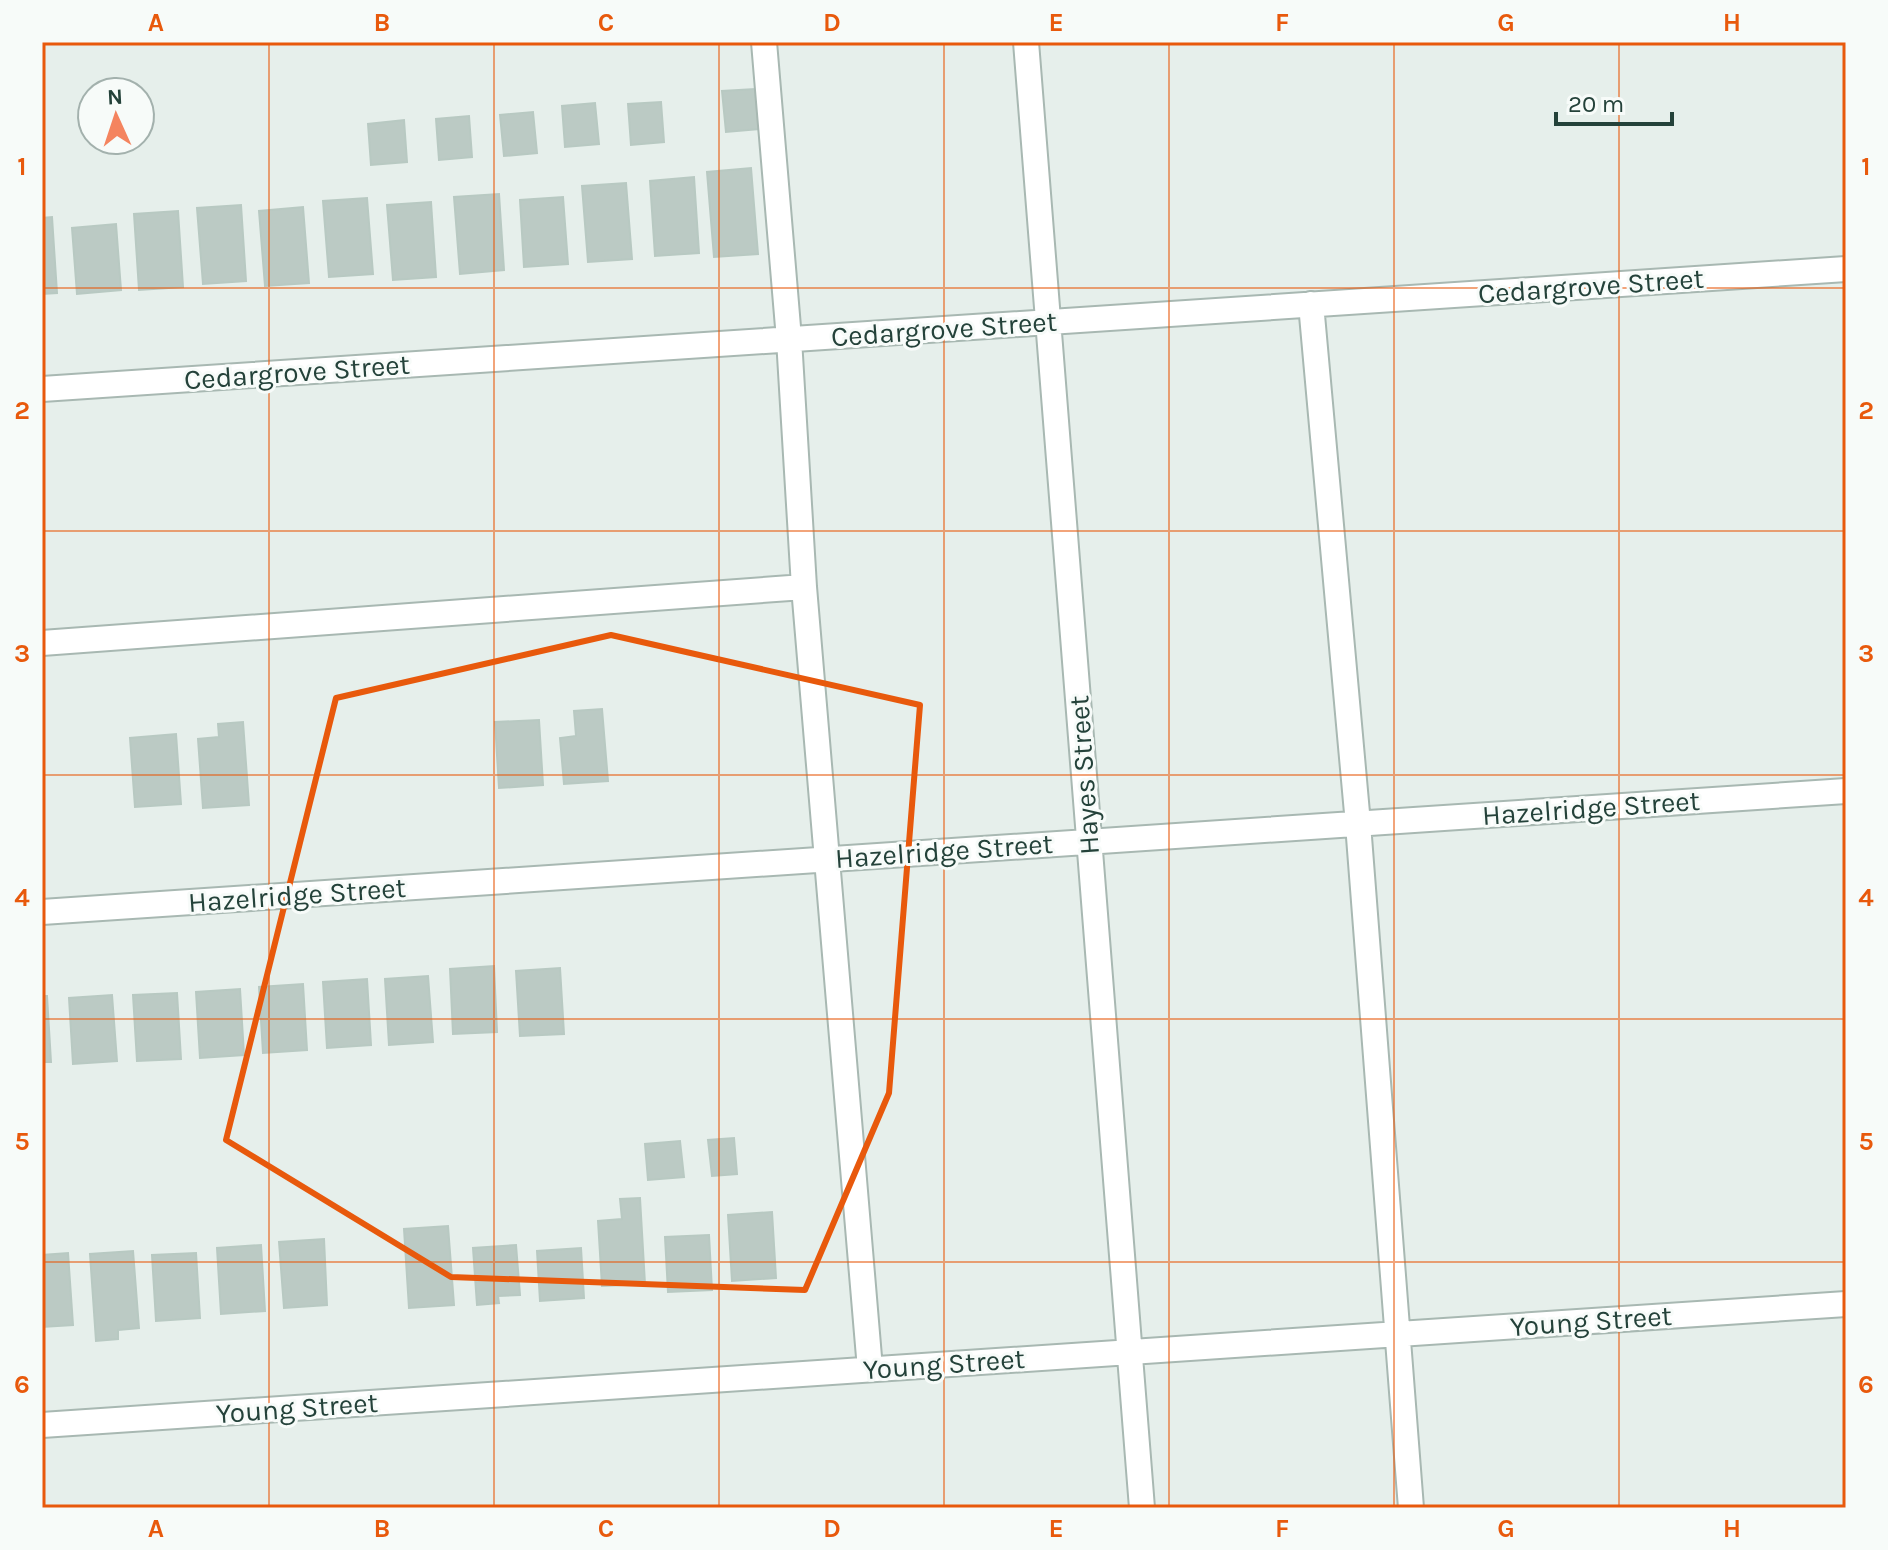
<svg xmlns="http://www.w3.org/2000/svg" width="1888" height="1550" font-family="Karla,sans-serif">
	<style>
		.building { fill: #bbcac4; stroke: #b8c9c2; stroke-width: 2 }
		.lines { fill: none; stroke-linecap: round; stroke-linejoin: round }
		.minor-casing { stroke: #a8b8b2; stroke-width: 28 }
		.minor { stroke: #fff; stroke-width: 24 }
		.marked { fill: none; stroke: #e8590c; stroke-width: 6; stroke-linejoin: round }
		.grid { fill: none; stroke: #e8590c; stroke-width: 2; stroke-opacity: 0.55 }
		.labels { text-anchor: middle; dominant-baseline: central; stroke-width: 6; stroke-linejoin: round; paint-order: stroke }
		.street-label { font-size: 28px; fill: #24423a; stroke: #f7fbf9 }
		.neatline { fill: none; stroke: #e8590c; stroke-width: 3 }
		.grid-label { font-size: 26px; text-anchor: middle; font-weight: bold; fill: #e8590c }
	</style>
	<rect width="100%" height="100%" fill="#e6efeb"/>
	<!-- building -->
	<path class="building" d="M 755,89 L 759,129 L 726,132 L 722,91 Z
		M 661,102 L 664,142 L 631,145 L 628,104 Z
		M 595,103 L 599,144 L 565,147 L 562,106 Z
		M 533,112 L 537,153 L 504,156 L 500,115 Z
		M 469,116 L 472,157 L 439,160 L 436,119 Z
		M 404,120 L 407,162 L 371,165 L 368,124 Z
		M 751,168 L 758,254 L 714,257 L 707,172 Z
		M 694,177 L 699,253 L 655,256 L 650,181 Z
		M 626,183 L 632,259 L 588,262 L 582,186 Z
		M 499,194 L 504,270 L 460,274 L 454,197 Z
		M 563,197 L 568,264 L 524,267 L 520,200 Z
		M 367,198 L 373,274 L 329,277 L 323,201 Z
		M 431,202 L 436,277 L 393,280 L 387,205 Z
		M 241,205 L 246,281 L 203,284 L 197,208 Z
		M 303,207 L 309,283 L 265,286 L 259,211 Z
		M 178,211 L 183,287 L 139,290 L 134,214 Z
		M 52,217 L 57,293 L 42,294 L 42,218 Z
		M 116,224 L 121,290 L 77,294 L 72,228 Z
		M 602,709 L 608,781 L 564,784 L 560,738 L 576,736 L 574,711 Z
		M 539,720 L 543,785 L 499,788 L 495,722 Z
		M 243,722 L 249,805 L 203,808 L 198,739 L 219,737 L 218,724 Z
		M 176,734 L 181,804 L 135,807 L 130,738 Z
		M 494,966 L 497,1032 L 453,1034 L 450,969 Z
		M 560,968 L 564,1034 L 520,1036 L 516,971 Z
		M 428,976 L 433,1042 L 389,1045 L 385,979 Z
		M 367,979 L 371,1045 L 327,1048 L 323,982 Z
		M 303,984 L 307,1050 L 263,1053 L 259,987 Z
		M 240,989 L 244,1055 L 200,1058 L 196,992 Z
		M 177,993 L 181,1059 L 137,1061 L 133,995 Z
		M 112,995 L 117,1061 L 73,1064 L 69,998 Z
		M 42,996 L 47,996 L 51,1062 L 42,1062 Z
		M 734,1138 L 737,1174 L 712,1176 L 708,1140 Z
		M 680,1141 L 684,1177 L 648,1180 L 645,1144 Z
		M 640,1198 L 645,1284 L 602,1286 L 598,1221 L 622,1219 L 620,1199 Z
		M 772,1212 L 776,1278 L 732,1281 L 728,1215 Z
		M 448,1226 L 454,1305 L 409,1308 L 404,1229 Z
		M 709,1235 L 712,1290 L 668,1292 L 665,1237 Z
		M 324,1239 L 327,1305 L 284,1308 L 279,1242 Z
		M 261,1245 L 265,1311 L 221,1314 L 217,1248 Z
		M 516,1245 L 520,1295 L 498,1296 L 499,1303 L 477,1305 L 473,1248 Z
		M 581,1248 L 584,1298 L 540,1301 L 537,1251 Z
		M 133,1251 L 139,1328 L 118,1330 L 118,1339 L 96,1341 L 90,1254 Z
		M 68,1253 L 73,1325 L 42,1327 L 42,1255 Z
		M 196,1253 L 200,1318 L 156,1321 L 152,1255 Z"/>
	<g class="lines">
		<!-- minor casing -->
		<g class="minor-casing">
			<path id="minor" d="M 764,42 L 789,339 L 804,587 L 870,1369
				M 1026,42 L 1142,1508
				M 1311,304 L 1358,824 L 1411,1508
				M 42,389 L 1846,269
				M 42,643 L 804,587
				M 42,912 L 1846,791
				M 42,1425 L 1846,1304"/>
		</g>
		<!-- minor -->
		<use href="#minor" class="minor"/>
	</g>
	<!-- marked area -->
	<path class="marked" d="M 611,635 L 920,705 L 889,1093 L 805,1290 L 451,1277 L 226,1140 L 336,698 Z"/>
	<!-- grid -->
	<path class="grid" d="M 269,42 L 269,1508M 494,42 L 494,1508M 719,42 L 719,1508M 944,42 L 944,1508M 1169,42 L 1169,1508M 1394,42 L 1394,1508M 1619,42 L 1619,1508M 42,288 L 1846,288M 42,531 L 1846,531M 42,775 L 1846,775M 42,1019 L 1846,1019M 42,1262 L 1846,1262"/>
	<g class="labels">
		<!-- street labels -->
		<g class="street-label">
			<text transform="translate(1591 286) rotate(-4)">Cedargrove Street</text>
			<text transform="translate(944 329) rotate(-4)">Cedargrove Street</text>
			<text transform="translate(297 372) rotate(-4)">Cedargrove Street</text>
			<text transform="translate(1084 775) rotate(-94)">Hayes Street</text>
			<text transform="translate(1591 808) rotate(-4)">Hazelridge Street</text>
			<text transform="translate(944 851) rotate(-4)">Hazelridge Street</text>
			<text transform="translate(297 895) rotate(-4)">Hazelridge Street</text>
			<text transform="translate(1591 1321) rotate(-4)">Young Street</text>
			<text transform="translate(944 1364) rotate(-4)">Young Street</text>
			<text transform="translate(297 1408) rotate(-4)">Young Street</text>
		</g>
	</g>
	<!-- border -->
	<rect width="1888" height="1550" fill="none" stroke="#f7fbf9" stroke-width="88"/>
	<!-- north arrow -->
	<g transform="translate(116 116) rotate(357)"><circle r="38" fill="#f7fbf9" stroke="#a3b1ad" stroke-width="2"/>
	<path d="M0-6L14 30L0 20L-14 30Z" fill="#f4845f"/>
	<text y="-12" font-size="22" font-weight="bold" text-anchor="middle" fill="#24423a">N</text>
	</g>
	<!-- scale -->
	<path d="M1556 112v12h116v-12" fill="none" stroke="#24423a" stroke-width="4"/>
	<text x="1568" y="112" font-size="24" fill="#24423a" stroke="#f7fbf9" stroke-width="6" paint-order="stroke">20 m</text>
	<rect x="44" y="44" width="1800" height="1462" class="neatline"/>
	<g class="grid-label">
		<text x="156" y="31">A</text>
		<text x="382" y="31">B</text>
		<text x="606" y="31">C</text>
		<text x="832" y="31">D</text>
		<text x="1056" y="31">E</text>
		<text x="1282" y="31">F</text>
		<text x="1506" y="31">G</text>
		<text x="1732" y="31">H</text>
		<text x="22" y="175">1</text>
		<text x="1866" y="175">1</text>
		<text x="22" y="419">2</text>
		<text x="1866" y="419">2</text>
		<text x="22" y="662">3</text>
		<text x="1866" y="662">3</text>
		<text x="22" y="906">4</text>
		<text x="1866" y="906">4</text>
		<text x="22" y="1150">5</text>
		<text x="1866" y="1150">5</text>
		<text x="22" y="1393">6</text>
		<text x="1866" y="1393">6</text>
		<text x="156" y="1537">A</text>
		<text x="382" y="1537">B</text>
		<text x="606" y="1537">C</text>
		<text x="832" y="1537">D</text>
		<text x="1056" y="1537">E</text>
		<text x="1282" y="1537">F</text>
		<text x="1506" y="1537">G</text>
		<text x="1732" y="1537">H</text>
	</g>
</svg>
